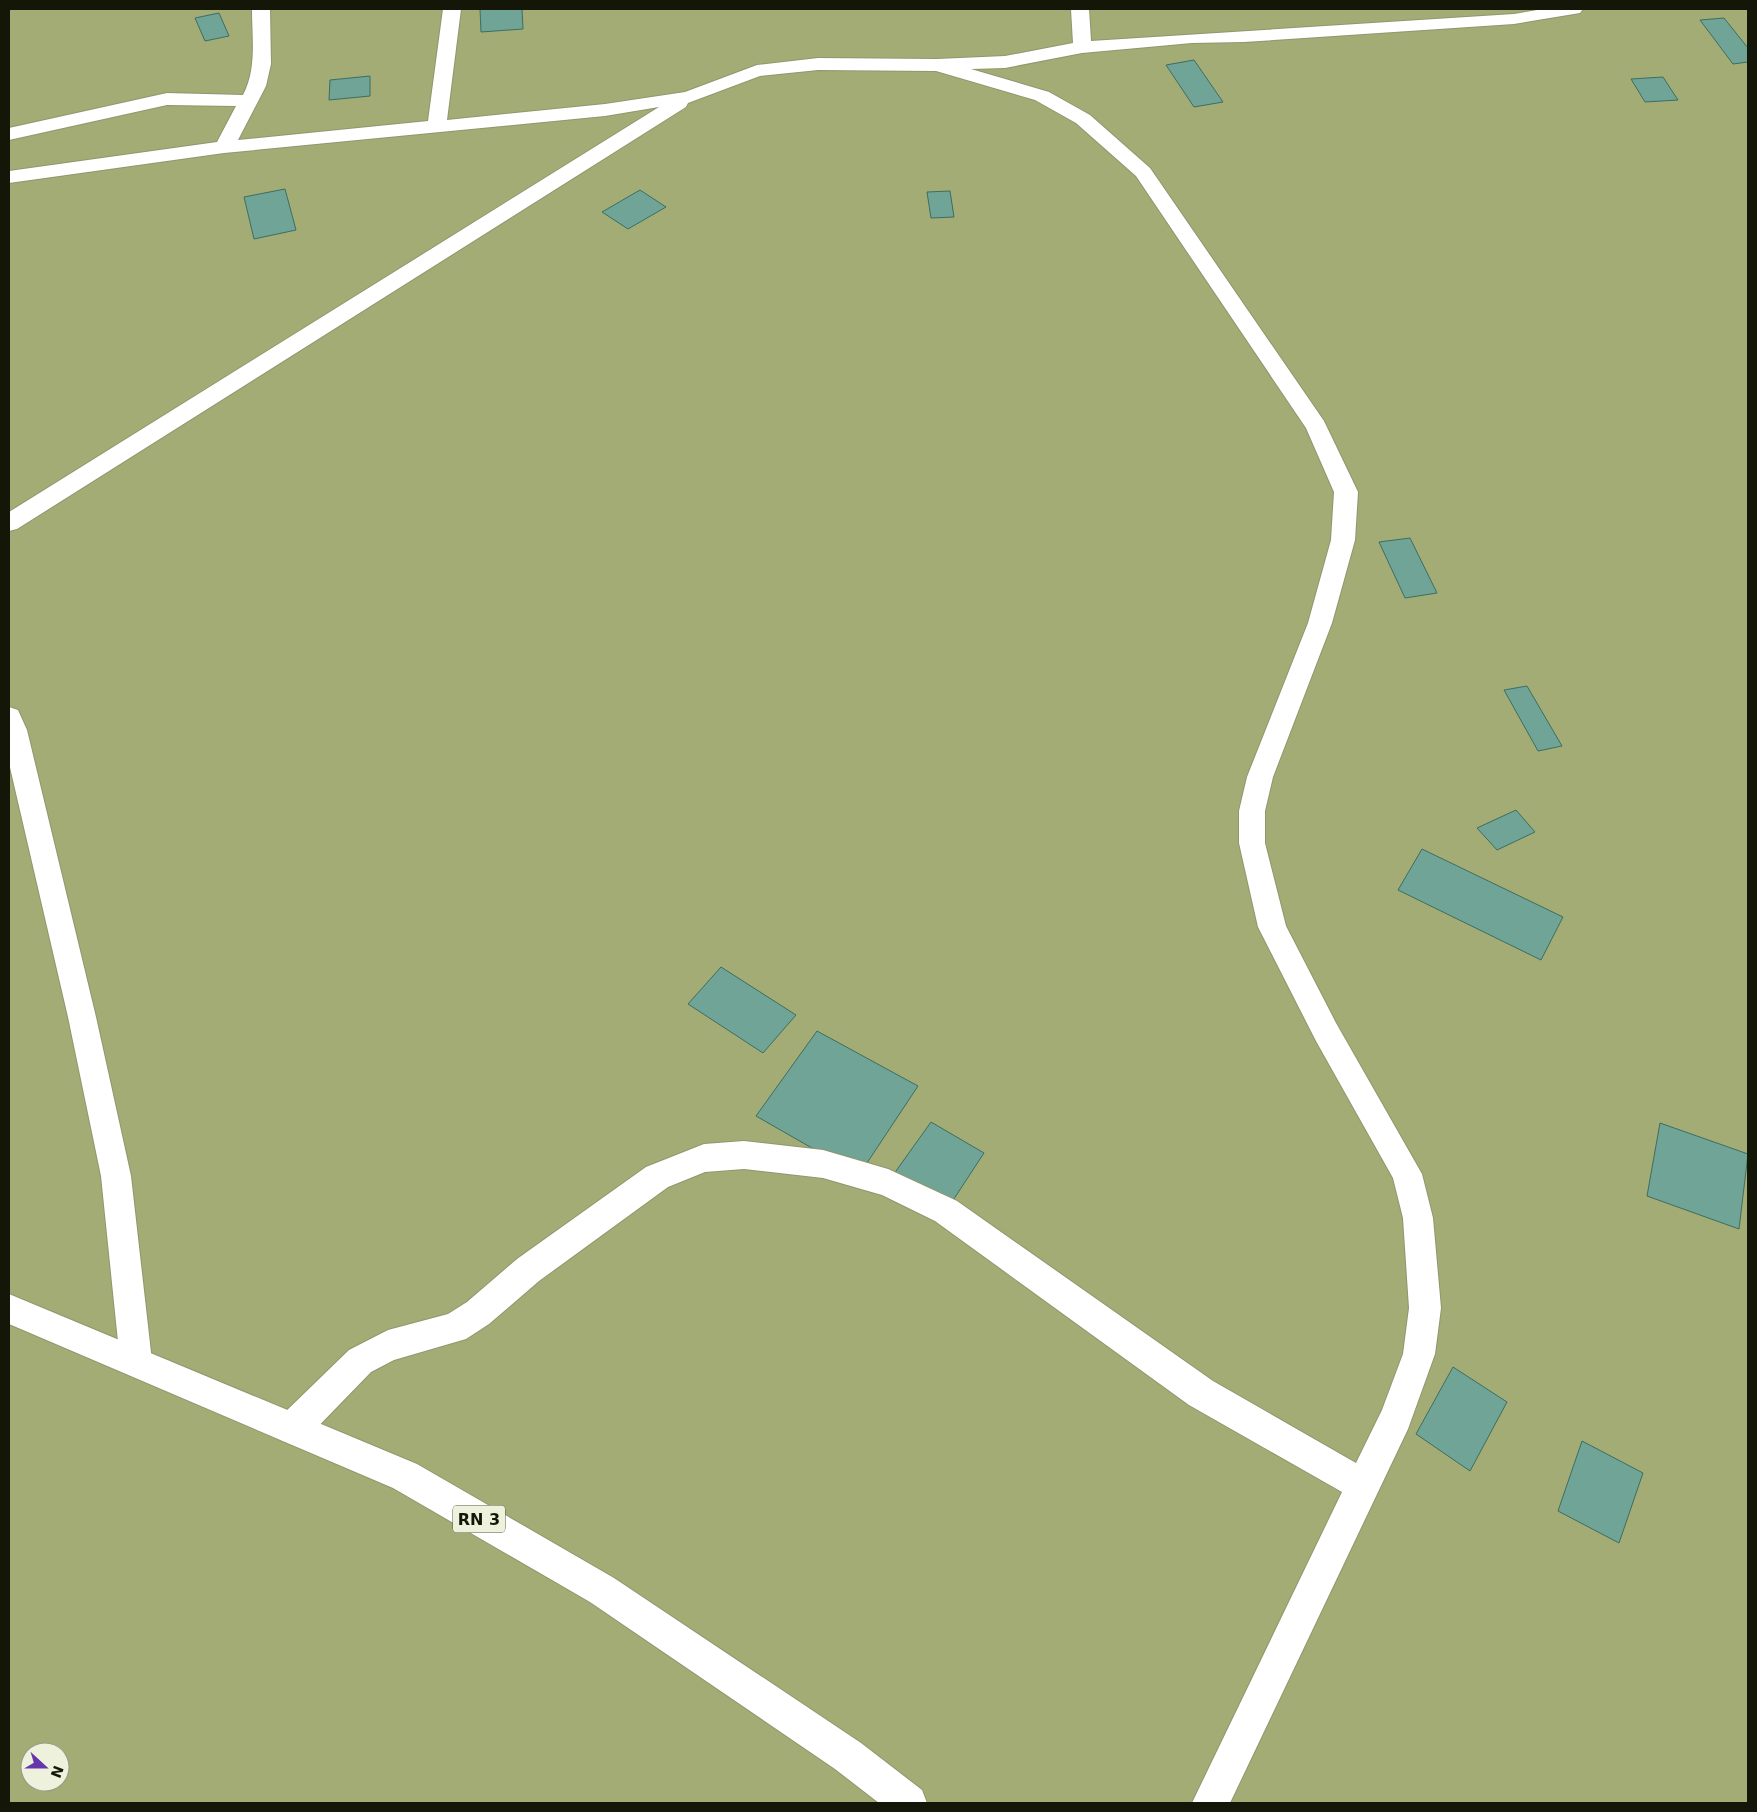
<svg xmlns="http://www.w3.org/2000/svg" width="1757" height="1812" font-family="'DejaVu Sans',sans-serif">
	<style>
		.green { fill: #a2ac74; fill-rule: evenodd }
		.building { fill: #70a496; stroke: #3c6e62 }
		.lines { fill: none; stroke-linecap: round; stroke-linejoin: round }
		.minor-casing { stroke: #90976e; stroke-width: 2 }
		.highway-casing { stroke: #90976e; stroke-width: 2 }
		.minor { fill: #fff; fill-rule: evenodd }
		.highway { fill: #fff; fill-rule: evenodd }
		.labels { text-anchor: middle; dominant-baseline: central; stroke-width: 4.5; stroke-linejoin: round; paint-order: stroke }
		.shield { fill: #eef2dc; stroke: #555847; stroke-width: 1 }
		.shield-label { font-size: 16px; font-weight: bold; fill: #141607 }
	</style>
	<rect width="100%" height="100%" fill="#ccd4a9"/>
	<!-- green -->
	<path class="green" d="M 9,9 L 1748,9 L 1748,1803 L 9,1803 ZM 30,1752 L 60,1752 L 60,1782 L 30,1782 Z"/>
	<!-- building -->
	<path class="building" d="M 480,9 L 522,9 L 523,29 L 481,32 Z
		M 219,13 L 229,36 L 205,41 L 195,18 Z
		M 1724,18 L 1748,48 L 1748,62 L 1733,64 L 1700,20 Z
		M 1194,60 L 1223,102 L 1194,107 L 1166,65 Z
		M 370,76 L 370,96 L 329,100 L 330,80 Z
		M 1663,77 L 1678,100 L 1645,102 L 1631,79 Z
		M 285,189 L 296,230 L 254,239 L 244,197 Z
		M 640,190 L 666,207 L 628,229 L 602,212 Z
		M 950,191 L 954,217 L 931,218 L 927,192 Z
		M 1410,538 L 1437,593 L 1405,598 L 1379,542 Z
		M 1527,686 L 1562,746 L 1538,751 L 1504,690 Z
		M 1516,810 L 1535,832 L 1497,850 L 1477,828 Z
		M 1422,849 L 1563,917 L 1541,960 L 1398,890 Z
		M 721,967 L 796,1015 L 763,1053 L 688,1004 Z
		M 817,1031 L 918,1086 L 859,1175 L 756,1116 Z
		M 931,1122 L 984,1153 L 946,1211 L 891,1178 Z
		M 1660,1123 L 1748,1154 L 1739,1229 L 1647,1196 Z
		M 1453,1367 L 1507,1402 L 1470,1471 L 1416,1434 Z
		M 1582,1441 L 1643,1473 L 1619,1543 L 1558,1511 Z"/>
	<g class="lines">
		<!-- minor casing -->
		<g class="minor-casing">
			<path id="minor" d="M 252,9 L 270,9 L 271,64 L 266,86 L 238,140 L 428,121 L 443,9 L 461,9 L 447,120 L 605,104 L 685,92 L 757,65 L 818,58 L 937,59 L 1005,56 L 1073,43 L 1071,9 L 1089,9 L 1091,41 L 1514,14 L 1543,9 L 1583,9 L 1580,13 L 1514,24 L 1244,42 L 1192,43 L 1082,53 L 1005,68 L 971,69 L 1049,92 L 1090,115 L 1150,168 L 1324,421 L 1358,492 L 1355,540 L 1332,623 L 1273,777 L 1265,811 L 1265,843 L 1286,926 L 1336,1023 L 1422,1174 L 1433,1218 L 1441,1308 L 1435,1354 L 1408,1429 L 1230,1803 L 1192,1803 L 1342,1492 L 1189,1405 L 935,1221 L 882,1195 L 823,1178 L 744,1169 L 705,1172 L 668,1187 L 539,1281 L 489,1324 L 466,1339 L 394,1360 L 371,1372 L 305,1440 L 293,1445 L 281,1440 L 276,1428 L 281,1416 L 349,1350 L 388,1330 L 448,1314 L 467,1302 L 517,1259 L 646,1167 L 704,1144 L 744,1141 L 823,1150 L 888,1169 L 957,1201 L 1213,1381 L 1356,1463 L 1382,1410 L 1403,1354 L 1409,1308 L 1403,1218 L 1393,1178 L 1316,1041 L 1258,927 L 1239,843 L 1239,811 L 1247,777 L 1308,623 L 1331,540 L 1334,492 L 1306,428 L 1136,176 L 1076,123 L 1035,100 L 936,71 L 818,70 L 760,76 L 688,103 L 686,107 L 17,529 L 9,531 L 9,512 L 659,107 L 605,116 L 224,153 L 9,183 L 9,171 L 217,142 L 236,106 L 167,105 L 9,140 L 9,128 L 167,93 L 243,95 C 257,69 252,38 252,9 Z
				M 9,707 L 18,710 L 27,730 L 96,1017 L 131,1176 L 152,1361 L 147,1372 L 136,1377 L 125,1372 L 120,1361 L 101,1176 L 68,1017 L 9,763 Z"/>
		</g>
		<!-- highway casing -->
		<g class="highway-casing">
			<path id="highway" d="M 9,1294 L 417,1464 L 614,1578 L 861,1743 L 922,1790 L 927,1803 L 879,1803 L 835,1769 L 590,1602 L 393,1488 L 9,1324 Z"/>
		</g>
		<!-- minor -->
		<use href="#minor" class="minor"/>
		<!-- highway -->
		<use href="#highway" class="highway"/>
	</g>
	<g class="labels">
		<!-- shield labels -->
		<rect class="shield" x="453" y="1505.5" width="52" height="27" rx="4"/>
		<g class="shield-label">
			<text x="479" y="1519">RN 3</text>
		</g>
	</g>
	<!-- border -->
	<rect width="1757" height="1812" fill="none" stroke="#141607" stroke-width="20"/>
	<!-- north arrow -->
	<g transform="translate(45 1767) rotate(111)"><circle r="24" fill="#eef2dc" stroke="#979a87"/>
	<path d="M0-4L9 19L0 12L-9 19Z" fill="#6436ae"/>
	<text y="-8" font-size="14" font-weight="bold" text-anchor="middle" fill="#141607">N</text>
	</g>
</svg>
